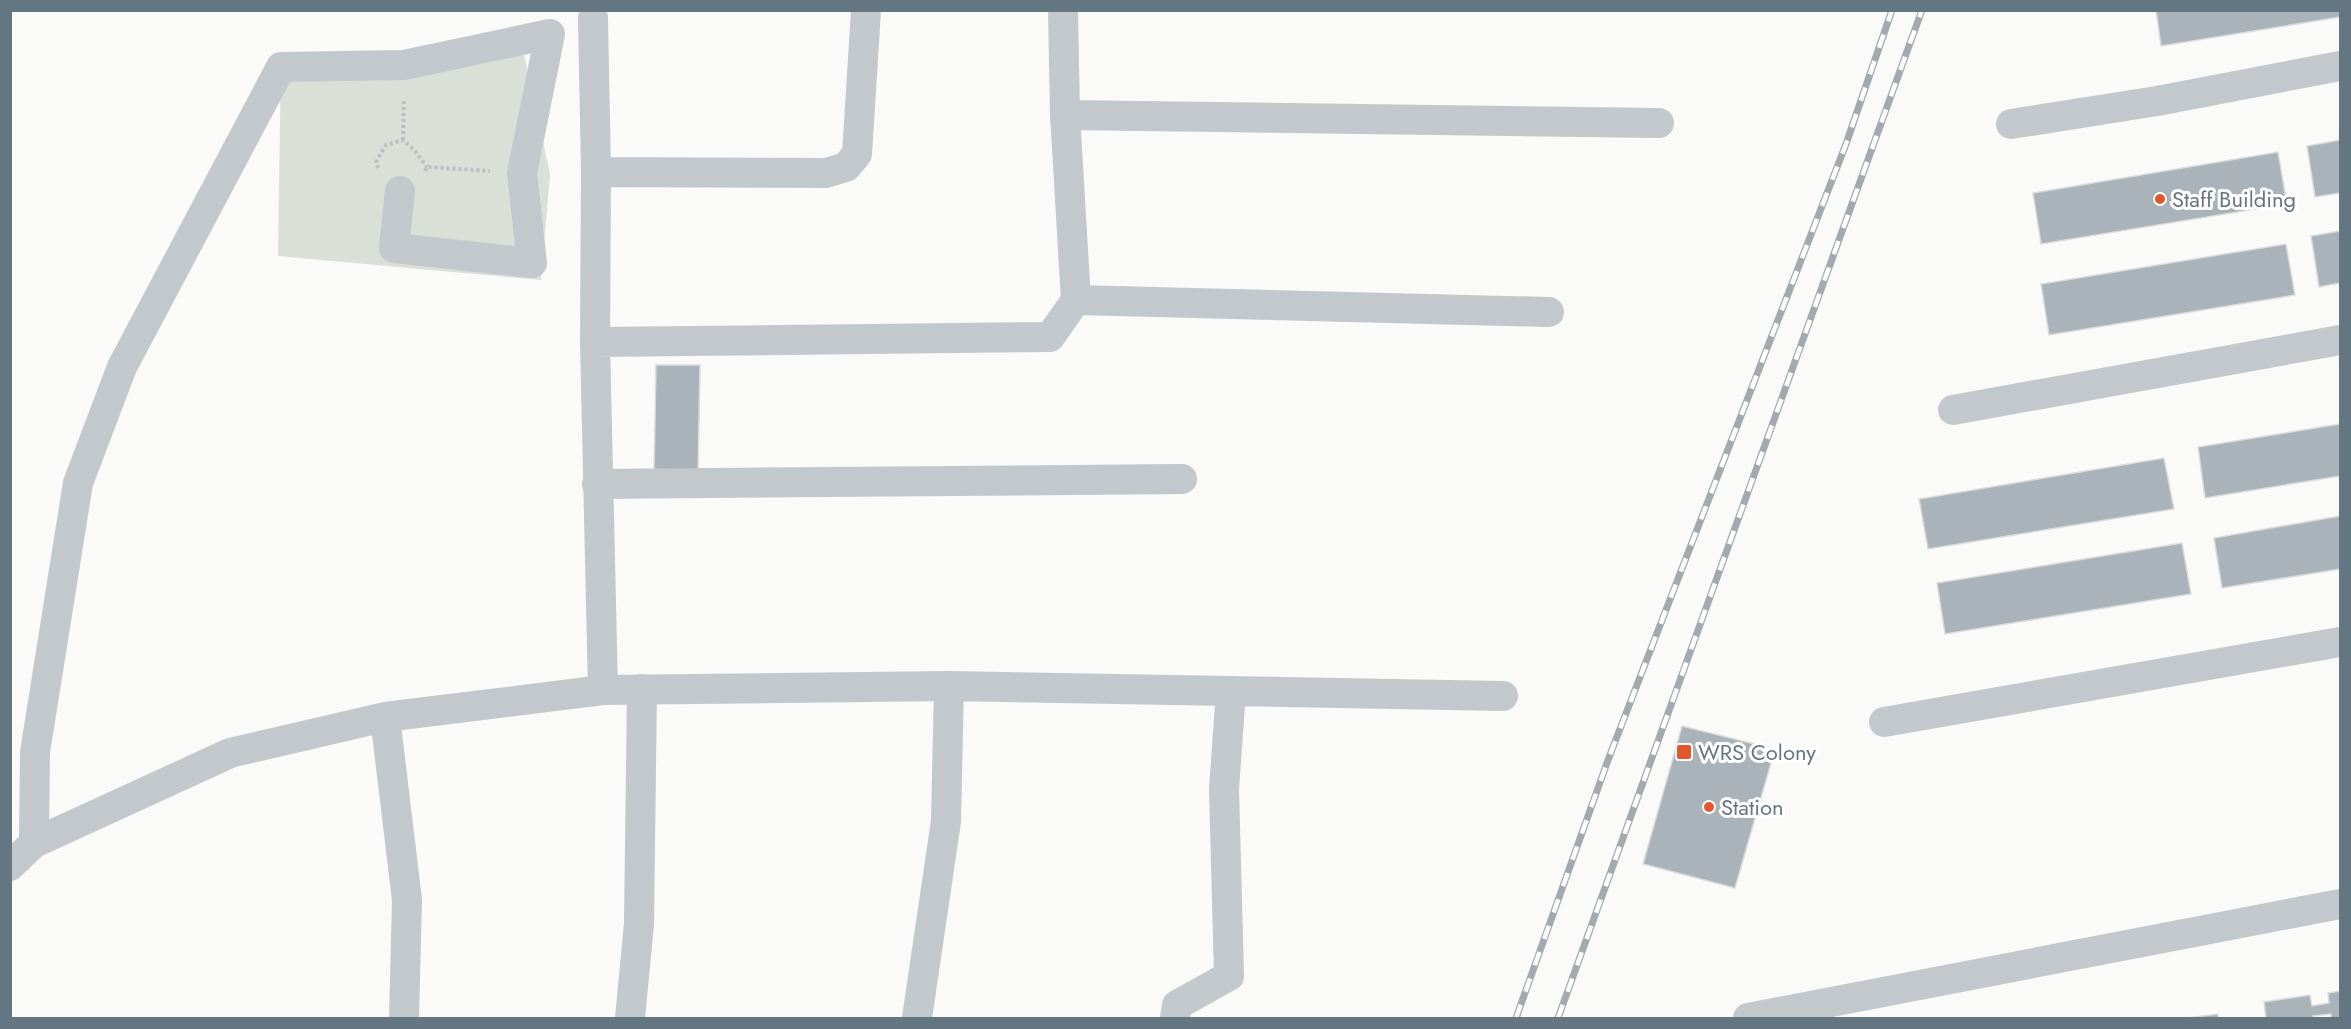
<svg xmlns="http://www.w3.org/2000/svg" width="2351" height="1029" font-family="Jost,sans-serif">
	<style>
		.green { fill: #dadfd7 }
		.building { fill: #aab3b9; stroke: #dcdcda; stroke-width: 1.5 }
		.lines { fill: none; stroke-linecap: round; stroke-linejoin: round }
		.path { stroke: #bbbfc2; stroke-width: 4; stroke-dasharray: 3 3; stroke-linecap: butt }
		.street { stroke: #c3c8cc; stroke-width: 30 }
		.rail-casing { stroke: #a2aab0; stroke-width: 7 }
		.rail { stroke: #fff; stroke-width: 4.5; stroke-dasharray: 14; stroke-linecap: butt }
		.poi-dot { fill: #e4572e; stroke: #fff; stroke-width: 2 }
		.labels { text-anchor: middle; dominant-baseline: central; stroke-width: 6; stroke-linejoin: round; paint-order: stroke }
		.poi-label { font-size: 22px; fill: #657683; stroke: #fff; text-anchor: start }
	</style>
	<rect width="100%" height="100%" fill="#fafaf8"/>
	<!-- green -->
	<path class="green" d="M 522,45 L 550,174 L 541,280 L 278,256 L 281,57 Z"/>
	<!-- building -->
	<path class="building" d="M 2156,10 L 2340,10 L 2340,17 L 2161,46 Z
		M 2340,140 L 2340,193 L 2315,197 L 2307,146 Z
		M 2278,152 L 2287,204 L 2041,244 L 2033,193 Z
		M 2340,231 L 2340,283 L 2319,287 L 2311,236 Z
		M 2286,244 L 2295,295 L 2049,335 L 2041,284 Z
		M 656,365 L 700,365 L 698,474 L 654,473 Z
		M 2340,424 L 2340,476 L 2205,498 L 2198,447 Z
		M 2164,458 L 2174,509 L 1928,549 L 1919,499 Z
		M 2340,516 L 2340,569 L 2222,588 L 2214,538 Z
		M 2182,543 L 2191,594 L 1945,634 L 1937,583 Z
		M 1682,726 L 1775,749 L 1735,888 L 1643,864 Z
		M 2340,991 L 2340,1018 L 2331,1018 L 2331,1014 L 2313,1016 L 2313,1018 L 2266,1018 L 2264,1002 L 2310,995 L 2312,1006 L 2329,1003 L 2328,993 Z
		M 2218,1014 L 2218,1018 L 2188,1018 Z"/>
	<g class="lines">
		<!-- path -->
		<path class="path" d="M 403,140 L 404,99
			M 378,168 L 376,162 L 386,145 L 403,140 L 415,151 L 427,167
			M 425,171 L 427,167 L 490,171"/>
		<!-- street -->
		<path class="street" d="M 593,18 L 596,172 L 595,342 L 603,690
			M 1065,115 L 1659,123
			M 2011,124 L 2157,101 L 2340,66
			M 596,172 L 826,173 L 846,167 L 857,154 L 866,10
			M 1076,300 L 1549,312
			M 595,342 L 1050,337 L 1076,300 L 1065,115 L 1063,10
			M 1953,410 L 2340,340
			M 597,484 L 1182,479
			M 385,717 L 407,900 L 404,1018
			M 1884,722 L 2340,642
			M 34,843 L 35,752 L 78,483 L 122,367 L 281,67 L 404,65 L 550,34 L 522,173 L 532,263 L 394,248 L 400,191
			M 10,866 L 34,843 L 230,753 L 385,717 L 603,690 L 949,686 L 1503,696
			M 630,1018 L 639,924 L 642,689
			M 917,1018 L 946,821 L 949,686
			M 1175,1018 L 1177,1005 L 1229,976 L 1224,789 L 1231,691
			M 1748,1018 L 2340,904"/>
		<!-- rail casing -->
		<g class="rail-casing">
			<path id="rail" d="M 1516,1018 L 1608,760 L 1846,144 L 1892,10
				M 1558,1018 L 1922,10"/>
		</g>
		<!-- rail -->
		<use href="#rail" class="rail"/>
	</g>
	<!-- markers -->
	<g class="poi-dot">
		<circle cx="2160" cy="199" r="6"/>
		<rect x="1676" y="744" width="16" height="16" rx="3"/>
		<circle cx="1709" cy="807" r="6"/>
	</g>
	<g class="labels">
		<!-- poi labels -->
		<g class="poi-label">
			<text x="2172" y="199">Staff Building</text>
			<text x="1698" y="752">WRS Colony</text>
			<text x="1721" y="807">Station</text>
		</g>
	</g>
	<!-- border -->
	<rect width="2351" height="1029" fill="none" stroke="#657683" stroke-width="24"/>
</svg>
